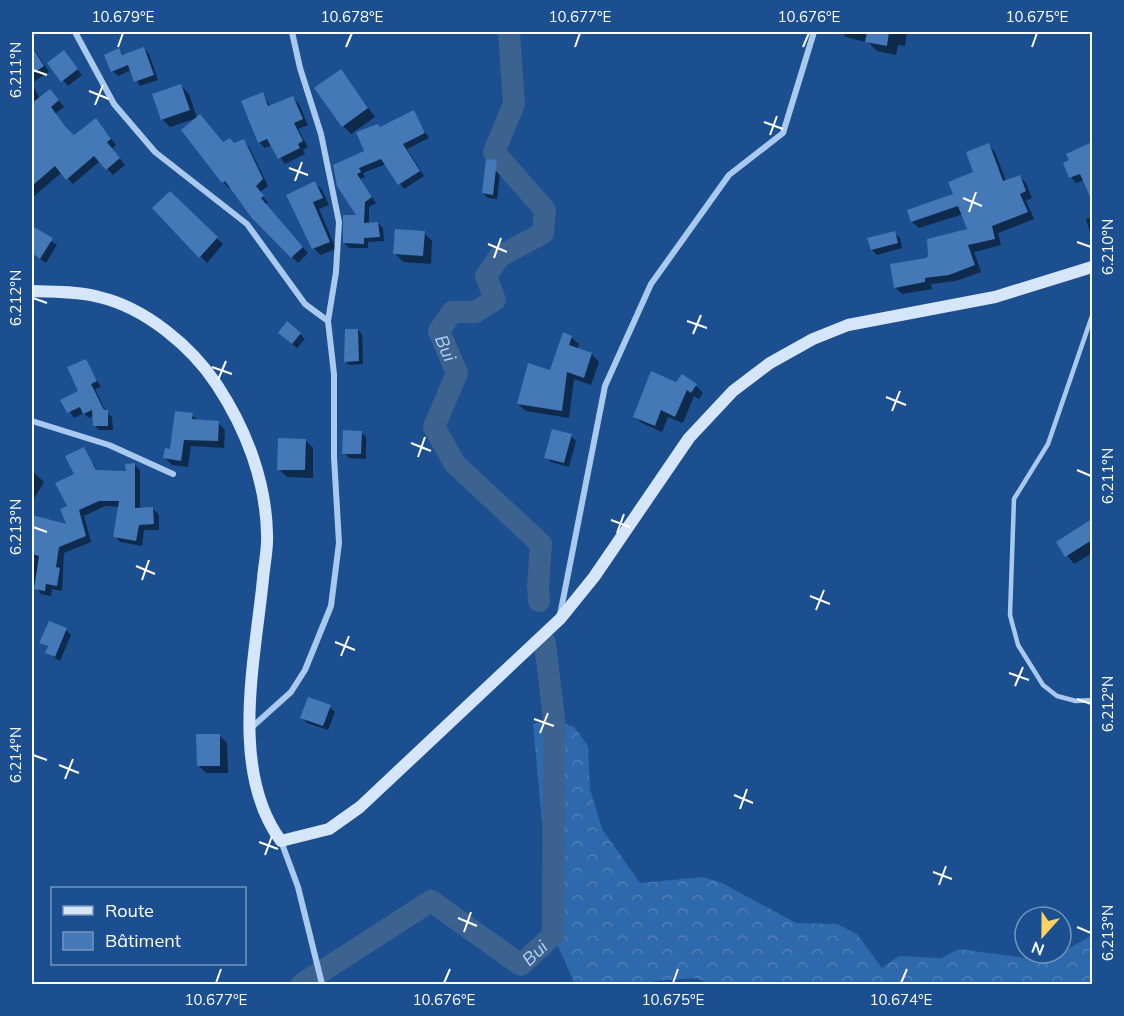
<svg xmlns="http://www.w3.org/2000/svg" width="1124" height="1016" font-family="Mulish,sans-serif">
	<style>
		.forest { fill: url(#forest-crowns) }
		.shadow { fill: #0007 }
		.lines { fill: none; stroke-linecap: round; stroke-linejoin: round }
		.river { stroke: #3c6290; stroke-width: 22 }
		.building { fill: #4478b7 }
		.service { stroke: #a9c9ee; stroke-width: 4.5 }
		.minor { stroke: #a9c9ee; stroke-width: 6 }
		.secondary { stroke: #d6e6fa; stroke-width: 12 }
		.ticks { fill: none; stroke: #fff; stroke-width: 2 }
		.labels { text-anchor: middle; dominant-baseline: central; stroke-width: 5; stroke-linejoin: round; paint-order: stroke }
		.water-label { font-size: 18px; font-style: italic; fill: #b5d3f5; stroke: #1b4f8f }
		.neatline { fill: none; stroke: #fff; stroke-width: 2 }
		.ticks-label { font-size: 15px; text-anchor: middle; fill: #fff }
	</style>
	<defs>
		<pattern id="forest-crowns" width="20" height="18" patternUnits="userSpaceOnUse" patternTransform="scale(1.5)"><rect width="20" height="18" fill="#2e69ad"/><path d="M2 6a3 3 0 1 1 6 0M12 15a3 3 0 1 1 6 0" fill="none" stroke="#4d80b9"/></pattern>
	</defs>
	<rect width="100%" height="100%" fill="#1b4f8f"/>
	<!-- forest -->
	<path class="forest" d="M 554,719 L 574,727 L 588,746 L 590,789 L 602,829 L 640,883 L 703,877 L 722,883 L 796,923 L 837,924 L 857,934 L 882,968 L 899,956 L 941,958 L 959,949 L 1048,961 L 1092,935 L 1092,984 L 711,984 L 696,978 L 654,981 L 649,984 L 575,984 L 553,935 L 564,877 L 542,822 L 533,724 Z"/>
	<!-- shadow -->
	<path class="shadow" d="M 32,32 L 35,38 L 32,40 Z
		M 841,32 L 907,32 L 905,46 L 898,45 L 896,55 L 877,51 L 869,43 L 846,37 Z
		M 32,46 L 49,72 L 32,83 L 40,99 L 56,97 L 64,107 L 55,114 L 74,136 L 101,126 L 116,145 L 112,149 L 125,165 L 113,175 L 100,161 L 73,184 L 62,172 L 32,198 L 32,124 L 36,120 L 32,115 Z
		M 144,48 L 149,54 L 158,80 L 140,86 L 131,70 L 118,76 L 113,71 L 119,50 L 124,55 Z
		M 68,57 L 82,75 L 68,86 L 49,63 Z
		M 341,71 L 375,117 L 351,134 L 343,126 Z
		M 181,86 L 189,94 L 197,118 L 224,144 L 235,145 L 243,141 L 249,147 L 268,186 L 260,192 L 268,203 L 265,205 L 308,253 L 298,263 L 252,216 L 231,186 L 229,188 L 223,182 L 197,118 L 170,127 L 162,119 Z
		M 262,94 L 271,107 L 293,98 L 299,104 L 308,125 L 298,129 L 308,147 L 303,150 L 305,154 L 285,164 L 272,145 L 265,148 L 259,142 Z
		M 413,112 L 429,138 L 407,149 L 424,176 L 404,189 L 386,164 L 363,173 L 365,177 L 360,179 L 376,203 L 369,207 L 369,224 L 378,223 L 383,228 L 384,241 L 368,242 L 368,248 L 349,248 L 344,243 L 358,216 L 338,185 L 381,128 Z
		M 1092,144 L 1092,194 L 1084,180 L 1076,183 L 1071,177 L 1065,164 L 1071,161 L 1068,154 Z
		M 988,145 L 995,152 L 1006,181 L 1019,176 L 1026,183 L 1032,198 L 1026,201 L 1034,219 L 998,233 L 1001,245 L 974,252 L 981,272 L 956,281 L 931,284 L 932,289 L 902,294 L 896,288 L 926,259 L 969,230 L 963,214 L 919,228 L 912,222 L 955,195 L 975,173 Z
		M 496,161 L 501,166 L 497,199 L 488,198 L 483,193 Z
		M 315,183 L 322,190 L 329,205 L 319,209 L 336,249 L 320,255 L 314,248 L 288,195 Z
		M 170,193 L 223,244 L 207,263 L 154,208 Z
		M 1092,217 L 1092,239 L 1086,219 Z
		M 32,229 L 57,245 L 46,263 L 32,253 Z
		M 424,233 L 432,241 L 431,264 L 403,262 L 395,253 Z
		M 894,233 L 900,238 L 902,248 L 877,255 L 872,250 Z
		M 358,330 L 362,334 L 363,364 L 349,365 L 345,361 Z
		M 300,334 L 305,339 L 297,348 L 285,338 Z
		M 571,337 L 579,344 L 577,349 L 592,354 L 599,362 L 591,385 L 574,379 L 569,418 L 526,411 L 518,404 L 551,371 Z
		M 85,360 L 101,387 L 95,389 L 106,412 L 112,417 L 113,430 L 99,430 L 94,425 L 94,416 L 89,418 L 84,413 L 74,418 L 62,400 L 80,392 Z
		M 676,384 L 696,386 L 703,393 L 699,399 L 694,396 L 683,423 L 668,417 L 662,432 L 642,423 L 634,416 Z
		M 192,415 L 199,421 L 218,423 L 225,430 L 224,448 L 191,446 L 188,467 L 172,465 L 165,458 Z
		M 361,432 L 366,437 L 366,459 L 349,458 L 344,453 Z
		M 571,436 L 576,441 L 569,467 L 551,462 L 546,457 Z
		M 305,440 L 313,448 L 313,478 L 287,477 L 279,469 Z
		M 84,449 L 98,472 L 127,473 L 134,464 L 140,470 L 140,509 L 153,509 L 159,515 L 159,530 L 144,530 L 142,546 L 120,542 L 115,536 L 120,507 L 105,506 L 84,516 L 91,542 L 64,553 L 62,591 L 52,589 L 51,596 L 41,594 L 36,585 L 32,584 L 34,539 L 32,538 L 32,517 L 68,526 L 76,475 Z
		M 32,471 L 44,482 L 32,502 L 32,507 Z
		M 1092,521 L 1092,553 L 1074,564 L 1058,543 Z
		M 66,630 L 71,635 L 60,661 L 47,653 L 49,648 L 41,642 Z
		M 330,707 L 335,712 L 328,730 L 307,723 L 302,717 Z
		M 219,735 L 227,743 L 228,773 L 206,773 L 198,765 Z"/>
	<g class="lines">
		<!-- river -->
		<g class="river">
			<path id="s1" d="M 509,32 L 514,104 L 494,152 L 545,210 L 543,233 L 499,257 L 486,276 L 495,300 L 475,312 L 452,312 L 439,331 L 457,373 L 434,427 L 455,464 L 541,544 L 538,586 L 539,601"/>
			<path id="s2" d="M 302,984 L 431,901 L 521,965 L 553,935 L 554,719 L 545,643"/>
		</g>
	</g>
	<!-- building -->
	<path class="building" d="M 867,32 L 889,32 L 887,46 L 865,42 Z
		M 32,47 L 44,66 L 32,74 Z
		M 144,47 L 154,75 L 134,82 L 128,65 L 111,72 L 104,55 L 119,48 L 122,55 Z
		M 64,50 L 78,69 L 61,82 L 47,63 Z
		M 341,69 L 368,108 L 342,127 L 314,88 Z
		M 181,84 L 190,110 L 161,120 L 152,94 Z
		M 50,89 L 59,100 L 51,107 L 65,126 L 74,135 L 96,118 L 111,139 L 107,142 L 120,158 L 106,170 L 94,156 L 66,180 L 55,166 L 32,186 L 32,103 Z
		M 263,92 L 268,106 L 293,96 L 303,119 L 294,123 L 303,141 L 298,144 L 300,148 L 278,159 L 267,139 L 258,143 L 241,101 Z
		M 414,110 L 425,133 L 403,144 L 420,171 L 398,185 L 381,159 L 359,168 L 361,172 L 357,174 L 372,197 L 365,202 L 364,223 L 378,222 L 380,237 L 364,238 L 364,244 L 343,243 L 343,215 L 356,215 L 337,186 L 333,165 L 364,151 L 356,132 L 378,124 L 380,127 Z
		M 200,114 L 223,142 L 230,138 L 234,143 L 244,139 L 263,179 L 256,186 L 264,196 L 261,198 L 303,247 L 291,258 L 251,217 L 225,181 L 222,183 L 181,130 Z
		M 1092,142 L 1092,201 L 1080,174 L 1069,178 L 1063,163 L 1069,160 L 1066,154 Z
		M 989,143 L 1003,181 L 1020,175 L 1026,191 L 1020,194 L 1028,212 L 992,226 L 995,239 L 968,245 L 975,265 L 949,275 L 925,278 L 925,282 L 894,288 L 890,264 L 926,258 L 928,256 L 927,239 L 967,229 L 958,206 L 911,222 L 907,210 L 953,194 L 948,182 L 973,172 L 966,152 Z
		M 486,159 L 497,160 L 493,195 L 482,193 Z
		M 315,181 L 323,198 L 313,202 L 330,242 L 312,249 L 286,195 Z
		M 170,191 L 218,237 L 199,258 L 152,208 Z
		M 32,226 L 53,238 L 40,259 L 32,253 Z
		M 395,229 L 425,231 L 423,256 L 393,254 Z
		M 895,231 L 898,243 L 871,250 L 867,238 Z
		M 287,321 L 301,333 L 292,344 L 278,333 Z
		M 345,329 L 358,329 L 359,361 L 344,362 Z
		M 563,332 L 572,336 L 569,345 L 592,353 L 584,378 L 567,372 L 562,411 L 517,404 L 528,363 L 550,370 Z
		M 86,359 L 97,381 L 91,384 L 104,410 L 108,410 L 108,426 L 93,426 L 92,410 L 83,414 L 80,407 L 67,413 L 60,400 L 78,391 L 67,367 Z
		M 651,371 L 676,382 L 682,374 L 697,384 L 691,393 L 687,390 L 675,417 L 661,410 L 655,426 L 633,417 Z
		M 175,411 L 193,413 L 192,419 L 219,421 L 218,441 L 184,440 L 181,461 L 163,458 L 165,448 L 170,449 Z
		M 552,429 L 572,434 L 564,463 L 544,458 Z
		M 343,430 L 362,431 L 361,454 L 342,454 Z
		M 278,438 L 306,439 L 305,470 L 277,470 Z
		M 84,447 L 96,470 L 126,471 L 125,464 L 135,463 L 135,508 L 153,507 L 154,524 L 139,525 L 136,541 L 113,537 L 119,501 L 99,501 L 79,510 L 86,536 L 59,547 L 56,567 L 60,568 L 57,586 L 46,584 L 45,591 L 34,589 L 39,556 L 32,554 L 32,515 L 66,524 L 60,509 L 67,506 L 55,483 L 74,474 L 65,456 Z
		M 1092,519 L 1092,540 L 1065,557 L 1056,542 Z
		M 49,621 L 67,628 L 55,657 L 45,653 L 48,646 L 39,643 Z
		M 308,697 L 331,705 L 323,726 L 300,718 Z
		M 196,734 L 220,734 L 220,766 L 197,766 Z"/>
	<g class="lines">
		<!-- service -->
		<path class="service" d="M 1092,316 L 1048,444 L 1014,499 L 1010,615 L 1018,645 L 1043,685 L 1057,696 L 1076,701 L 1092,700"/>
		<!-- minor -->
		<path class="minor" d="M 75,32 L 114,104 L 155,152 L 247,224 L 305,304 L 328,321 L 334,374 L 334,457 L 339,543 L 331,606 L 305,670 L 291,692 L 251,728
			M 292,32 L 300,68 L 321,134 L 339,222 L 336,272 L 328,321
			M 32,421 L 109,445 L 173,474
			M 560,615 L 605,386 L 651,284 L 729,175 L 783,133 L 814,32
			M 281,841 L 298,887 L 322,984"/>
		<!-- secondary -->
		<path class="secondary" d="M 32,291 C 54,292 78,291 99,297 C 146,308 192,347 217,385 C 246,429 266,481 267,534 C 268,549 264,565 263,579 C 255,660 229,771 281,841 L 329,829 L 360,807 L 560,619 L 594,577 L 689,438 L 733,391 L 770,363 L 813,339 L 848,325 L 995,297 L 1092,267"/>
	</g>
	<!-- ticks -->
	<path class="ticks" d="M 118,47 L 123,33M 346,47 L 352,33M 575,47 L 580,33M 803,47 L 809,33M 1032,47 L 1037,33M 33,70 L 47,75M 89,91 L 109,99M 95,105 L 103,85M 764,122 L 783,129M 770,135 L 777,116M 289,168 L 308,175M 295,181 L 302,162M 963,198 L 982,206M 969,212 L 976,192M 1077,242 L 1091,247M 488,244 L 507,252M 494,258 L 501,238M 33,298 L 47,303M 687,321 L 707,328M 693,334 L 701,315M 212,367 L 232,374M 218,380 L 226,361M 886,397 L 906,405M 892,411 L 900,391M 411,443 L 431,451M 418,457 L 425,437M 1077,470 L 1091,476M 611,520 L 630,527M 33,527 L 47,532M 617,533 L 624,514M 136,566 L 155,574M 142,580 L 149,560M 810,596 L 830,604M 816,610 L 824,590M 335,642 L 355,650M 341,656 L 349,636M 1009,673 L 1029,680M 1015,686 L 1023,667M 1077,699 L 1091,704M 534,719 L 554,726M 540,733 L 548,713M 33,755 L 47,760M 59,765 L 79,773M 65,779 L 73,759M 734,795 L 753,803M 740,809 L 747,789M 259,842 L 278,849M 265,855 L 272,836M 933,872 L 952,879M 939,885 L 946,866M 458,918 L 477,926M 1077,927 L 1091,933M 464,932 L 471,912M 216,983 L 221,969M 444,983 L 450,969M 673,983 L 678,969M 901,983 L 907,969"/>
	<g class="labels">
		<!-- water labels -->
		<g class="water-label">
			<text stroke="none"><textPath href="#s1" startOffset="411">Bui</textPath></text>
			<text stroke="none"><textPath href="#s2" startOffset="282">Bui</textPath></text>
		</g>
	</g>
	<!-- border -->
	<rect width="1124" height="1016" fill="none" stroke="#1b4f8f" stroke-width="66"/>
	<!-- legend -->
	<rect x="51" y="887" width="195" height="78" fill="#1b4f8f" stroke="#7695bc" stroke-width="1.5"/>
	<rect x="63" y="906" width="30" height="9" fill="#d6e6fa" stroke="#7695bc" stroke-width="1.5"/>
	<text x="105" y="917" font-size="18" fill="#ffffff">Route</text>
	<rect x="63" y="932" width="30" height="18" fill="#4478b7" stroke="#7695bc" stroke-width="1.5"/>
	<text x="105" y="947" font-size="18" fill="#ffffff">Bâtiment</text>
	<!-- north arrow -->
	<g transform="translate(1043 935) rotate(201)"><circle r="28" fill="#1b4f8f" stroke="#7695bc" stroke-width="1.5"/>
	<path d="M0-4.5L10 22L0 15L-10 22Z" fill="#ffd166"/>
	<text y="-9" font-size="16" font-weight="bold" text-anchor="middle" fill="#ffffff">N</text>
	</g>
	<rect x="33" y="33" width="1058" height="950" class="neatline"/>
	<g class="ticks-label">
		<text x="123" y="22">10.679°E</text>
		<text x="352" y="22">10.678°E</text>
		<text x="580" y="22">10.677°E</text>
		<text x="809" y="22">10.676°E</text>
		<text x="1037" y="22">10.675°E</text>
		<text transform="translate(16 70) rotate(-90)" y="5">6.211°N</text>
		<text transform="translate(1108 247) rotate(-90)" y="5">6.210°N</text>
		<text transform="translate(16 298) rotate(-90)" y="5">6.212°N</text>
		<text transform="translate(1108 476) rotate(-90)" y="5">6.211°N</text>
		<text transform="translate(16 527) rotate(-90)" y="5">6.213°N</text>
		<text transform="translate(1108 704) rotate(-90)" y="5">6.212°N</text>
		<text transform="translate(16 755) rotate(-90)" y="5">6.214°N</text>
		<text transform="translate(1108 933) rotate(-90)" y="5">6.213°N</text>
		<text x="216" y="1005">10.677°E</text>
		<text x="444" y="1005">10.676°E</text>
		<text x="673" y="1005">10.675°E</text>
		<text x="901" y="1005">10.674°E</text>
	</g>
</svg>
